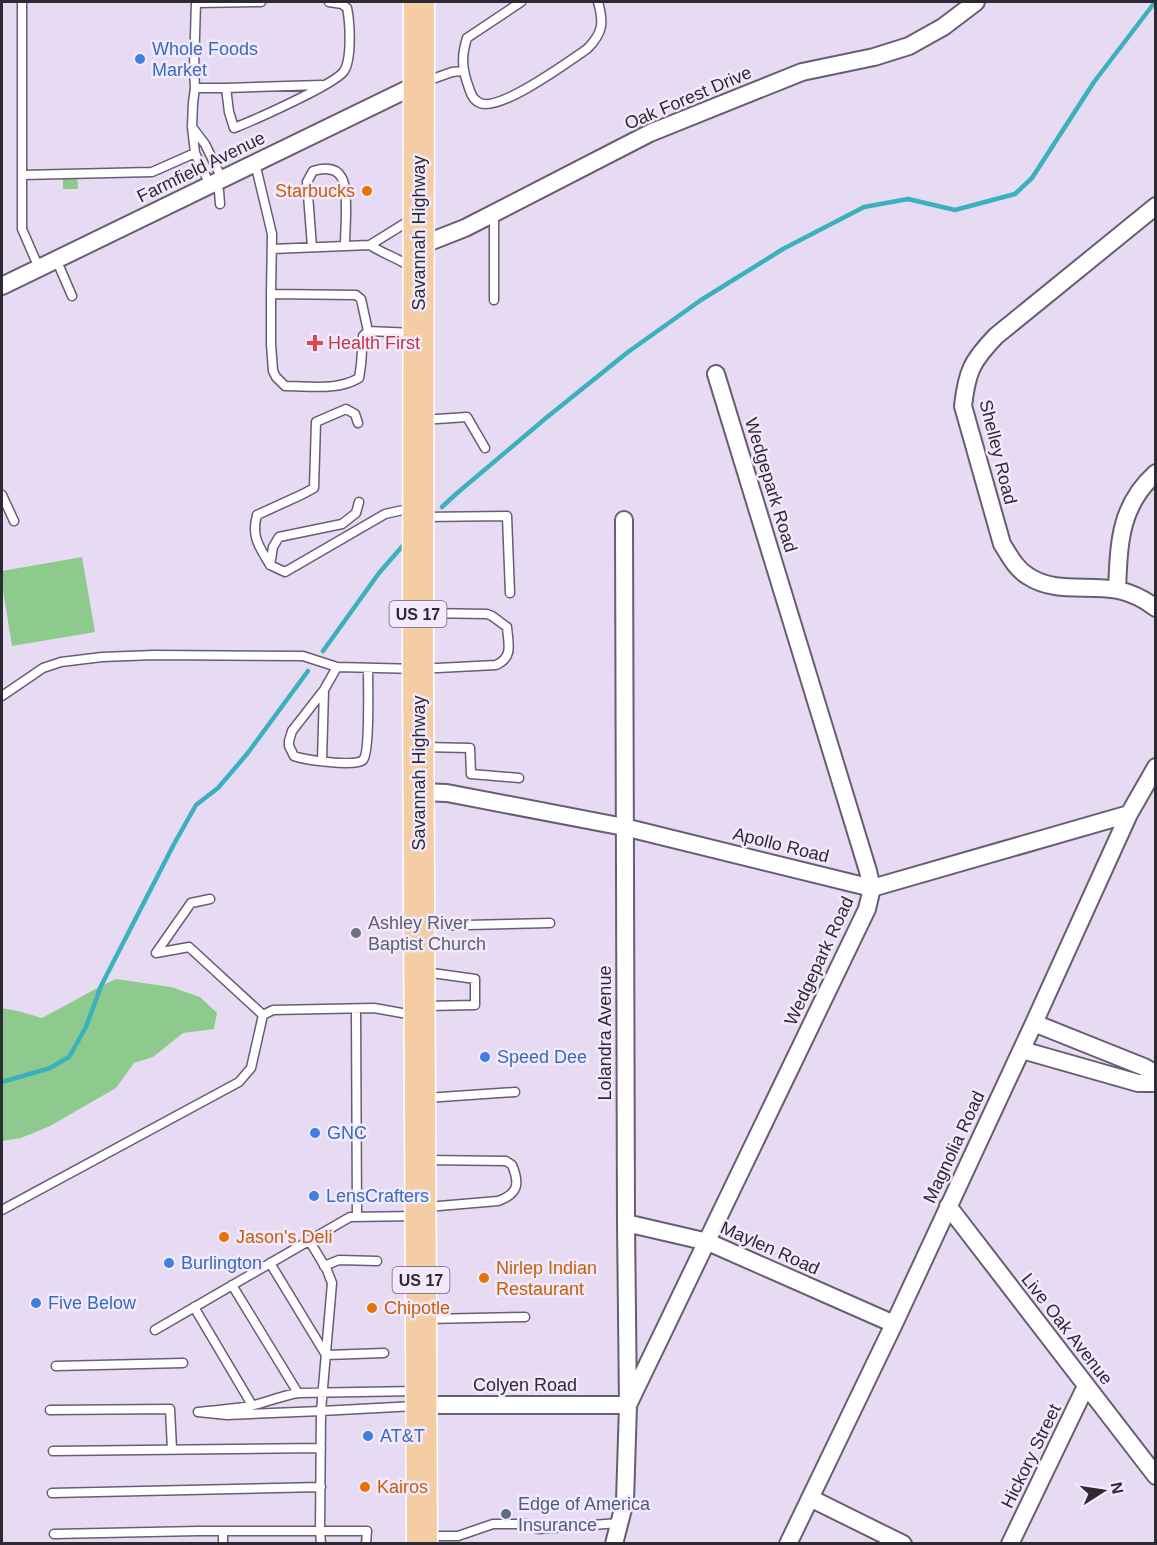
<svg xmlns="http://www.w3.org/2000/svg" width="1157" height="1545" font-family="Arial,sans-serif">
	<style>
		.green { fill: #8eca8e }
		.lines { fill: none; stroke-linecap: round; stroke-linejoin: round }
		.stream { stroke: #3bb1bd; stroke-width: 4.5 }
		.lane-casing { stroke: #685d72; stroke-width: 11 }
		.street-casing { stroke: #685d72; stroke-width: 20 }
		.highway-casing { stroke: #fff; stroke-width: 33 }
		.lane { stroke: #fff; stroke-width: 8 }
		.street { stroke: #fff; stroke-width: 16 }
		.highway { stroke: #f4cda5; stroke-width: 30 }
		.shop-dot { fill: #3f7fe0; stroke: #f3e9fd; stroke-width: 2 }
		.food-dot { fill: #e8710a; stroke: #f3e9fd; stroke-width: 2 }
		.health-dot { fill: #e0444e; stroke: #f3e9fd; stroke-width: 2 }
		.worship-dot { fill: #6b7280; stroke: #f3e9fd; stroke-width: 2 }
		.service-dot { fill: #5c6f8a; stroke: #f3e9fd; stroke-width: 2 }
		.labels { text-anchor: middle; dominant-baseline: central; stroke-width: 5; stroke-linejoin: round; paint-order: stroke }
		.shield { fill: #f3e9fd; stroke: #696370; stroke-width: 1.5 }
		.shield-label { font-size: 16px; font-weight: bold; fill: #2e2a33 }
		.shop-label { font-size: 18px; fill: #366cbe; stroke: #f3e9fd; text-anchor: start }
		.street-label { font-size: 18px; fill: #2e2a33; stroke: #f3e9fd }
		.food-label { font-size: 18px; fill: #c56008; stroke: #f3e9fd; text-anchor: start }
		.health-label { font-size: 18px; fill: #be3a42; stroke: #f3e9fd; text-anchor: start }
		.worship-label { font-size: 18px; fill: #5b616d; stroke: #f3e9fd; text-anchor: start }
		.service-label { font-size: 18px; fill: #4e5e75; stroke: #f3e9fd; text-anchor: start }
	</style>
	<rect width="100%" height="100%" fill="#e7dbf4"/>
	<!-- green -->
	<path class="green" d="M 63,173 L 77,173 L 78,189 L 63,189 Z
		M 82,557 L 95,632 L 12,646 L 2,584 L 2,571 Z
		M 116,979 L 171,987 L 200,997 L 217,1013 L 214,1029 L 183,1033 L 153,1057 L 134,1063 L 116,1088 L 50,1126 L 21,1138 L 2,1141 L 2,1008 L 18,1011 L 42,1018 L 101,986 Z"/>
	<g class="lines">
		<!-- stream -->
		<path class="stream" d="M 442,507 L 456,494 L 546,418 L 628,352 L 701,300 L 783,249 L 864,207 L 908,199 L 955,210 L 1015,194 L 1032,178 L 1094,82 L 1155,2
			M 323,651 L 379,573 L 406,542
			M 2,1082 L 50,1068 L 69,1057 L 86,1027 L 101,986 L 174,844 L 196,805 L 218,788 L 247,754 L 308,671"/>
		<!-- lane casing -->
		<g class="lane-casing">
			<path id="lane" d="M 22,2 L 22,229 L 39,268
				M 196,2 L 194,69 L 195,88 L 193,103 L 192,127 L 195,153 L 210,185
				M 521,2 L 467,38 C 461,57 462,69 469,88 C 471,94 473,100 480,103 C 500,112 568,62 587,49 C 603,33 604,23 598,2
				M 196,3 L 261,2
				M 424,82 L 452,72 L 463,71
				M 195,88 L 226,88 L 229,112 L 234,128 C 252,121 336,84 344,71 C 352,59 350,22 347,8 L 342,4 L 329,2
				M 226,88 L 321,85
				M 192,127 L 205,144 L 222,179
				M 255,163 L 272,234 L 271,294 L 271,344 L 273,371 L 276,377 L 285,386 C 310,386 337,391 359,378 L 361,365 L 363,336 L 368,331 L 413,333
				M 22,175 L 152,172 L 195,153
				M 215,182 L 219,191 L 220,204
				M 494,213 L 494,300
				M 312,247 L 307,182 L 313,171 C 347,161 346,188 346,212 C 346,223 345,235 345,246
				M 272,249 L 370,245
				M 56,259 L 72,296
				M 411,267 C 398,258 383,254 370,245 L 412,219
				M 271,294 L 356,295 L 361,299 L 368,331
				M 422,420 L 467,417 L 485,448
				M 358,423 L 355,414 L 346,409 L 316,422 L 314,488 L 303,494 L 257,515 C 251,537 259,546 270,565 L 273,547 L 279,537 L 342,524 L 356,513 L 359,502
				M 2,495 L 14,521
				M 422,517 L 507,516 L 510,593
				M 270,565 L 285,572 L 385,514 L 412,508
				M 337,667 L 324,690 L 292,731 L 289,741 L 289,746 L 294,756 C 305,760 355,767 363,760 C 370,753 368,682 368,668
				M 2,696 L 43,668 L 61,662 L 102,657 L 154,655 L 303,656 L 337,667 L 418,669 L 496,665 C 514,657 508,643 507,627 L 492,616 L 487,614 L 424,613
				M 422,747 L 470,748 L 471,774 L 519,778
				M 322,761 L 324,690
				M 210,899 L 191,903 L 156,953 L 189,947 L 263,1015
				M 423,926 L 550,923
				M 425,972 L 475,979 L 475,1005 L 426,1006
				M 356,1009 L 357,1217
				M 426,1098 L 515,1092
				M 426,1160 L 506,1161 L 512,1165 C 520,1184 518,1194 498,1201 L 427,1207
				M 2,1210 L 239,1082 L 251,1068 L 263,1015 L 273,1010 L 374,1008 L 413,1015
				M 270,1263 L 326,1355 L 384,1353
				M 324,1266 L 339,1260 L 377,1261
				M 232,1285 L 298,1393
				M 194,1307 L 252,1405
				M 427,1319 L 525,1317
				M 155,1330 L 350,1217 L 417,1216
				M 56,1366 L 183,1363
				M 415,1406 L 321,1411 L 227,1415 L 198,1412 C 215,1410 233,1409 251,1406 C 267,1402 281,1396 298,1393 L 418,1391
				M 50,1410 L 170,1409 L 172,1449
				M 53,1451 L 321,1448
				M 52,1493 L 321,1487
				M 223,1531 L 223,1544
				M 54,1534 L 198,1531 L 320,1531 L 321,1411 L 332,1283 L 327,1270 L 309,1240
				M 428,1536 L 458,1536 L 493,1524 L 526,1524 L 539,1529 L 619,1523
				M 321,1544 L 320,1531 L 367,1531 L 366,1544"/>
		</g>
		<!-- street casing -->
		<g class="street-casing">
			<path id="street" d="M 1156,206 L 996,336 C 972,361 967,371 963,406 L 1002,544 C 1009,555 1016,569 1028,576 C 1055,594 1088,584 1118,590 C 1132,593 1144,599 1156,608
				M 419,246 L 465,228 L 650,133 L 802,72 L 874,57 L 909,46 L 943,27 L 976,2
				M 2,286 L 418,84
				M 1117,590 C 1119,544 1119,506 1156,473
				M 419,792 L 447,793 L 624,827 L 872,888 L 1129,814
				M 1034,1023 L 1144,1067 L 1156,1074
				M 1022,1050 L 1138,1083 L 1156,1083
				M 948,1206 L 1156,1476
				M 626,1223 L 708,1242 L 894,1324
				M 422,1405 L 628,1405 L 867,909 L 872,888 L 868,871 L 716,374
				M 810,1498 L 903,1544
				M 614,1544 L 625,1501 L 628,1405 L 626,1223 L 624,520
				M 788,1544 L 894,1324 L 1034,1023 L 1129,814 L 1156,767
				M 1010,1544 L 1086,1386"/>
		</g>
		<!-- highway casing -->
		<g class="highway-casing">
			<path id="highway" d="M 419,2 L 418,669 L 422,1544"/>
		</g>
		<!-- lane -->
		<use href="#lane" class="lane"/>
		<!-- street -->
		<use href="#street" class="street"/>
		<!-- highway -->
		<use href="#highway" class="highway"/>
	</g>
	<!-- markers -->
	<g class="shop-dot">
		<circle cx="140" cy="59" r="6"/>
		<circle cx="485" cy="1057" r="6"/>
		<circle cx="315" cy="1133" r="6"/>
		<circle cx="314" cy="1196" r="6"/>
		<circle cx="169" cy="1263" r="6"/>
		<circle cx="36" cy="1303" r="6"/>
		<circle cx="368" cy="1436" r="6"/>
	</g>
	<g class="food-dot">
		<circle cx="367" cy="191" r="6"/>
		<circle cx="224" cy="1237" r="6"/>
		<circle cx="484" cy="1278" r="6"/>
		<circle cx="372" cy="1308" r="6"/>
		<circle cx="365" cy="1487" r="6"/>
	</g>
	<path class="health-dot" d="M312 334h6v6h6v6h-6v6h-6v-6h-6v-6h6z"/>
	<circle class="worship-dot" cx="356" cy="933" r="6"/>
	<circle class="service-dot" cx="506" cy="1514" r="6"/>
	<g class="labels">
		<!-- shield labels -->
		<g class="shield">
			<rect x="389.5" y="601" width="57" height="26" rx="4.5"/>
			<rect x="392.5" y="1267" width="57" height="26" rx="4.5"/>
		</g>
		<g class="shield-label">
			<text x="418" y="614">US 17</text>
			<text x="421" y="1280">US 17</text>
		</g>
		<!-- shop labels -->
		<g class="shop-label">
			<text x="152" y="49">Whole Foods<tspan x="152" dy="21">Market</tspan></text>
			<text x="497" y="1057">Speed Dee</text>
			<text x="327" y="1133">GNC</text>
			<text x="326" y="1196">LensCrafters</text>
			<text x="181" y="1263">Burlington</text>
			<text x="48" y="1303">Five Below</text>
			<text x="380" y="1436">AT&amp;T</text>
		</g>
		<!-- street labels -->
		<g class="street-label">
			<text transform="translate(688 98) rotate(-23)">Oak Forest Drive</text>
			<text transform="translate(201 167) rotate(-26)">Farmfield Avenue</text>
			<text transform="translate(419 233) rotate(-90)">Savannah Highway</text>
			<text transform="translate(998 452) rotate(76)">Shelley Road</text>
			<text transform="translate(771 485) rotate(73)">Wedgepark Road</text>
			<text transform="translate(419 773) rotate(-90)">Savannah Highway</text>
			<text transform="translate(781 845) rotate(14)">Apollo Road</text>
			<text transform="translate(819 961) rotate(-65)">Wedgepark Road</text>
			<text transform="translate(605 1033) rotate(-90)">Lolandra Avenue</text>
			<text transform="translate(954 1147) rotate(-65)">Magnolia Road</text>
			<text transform="translate(770 1248) rotate(24)">Maylen Road</text>
			<text transform="translate(1067 1329) rotate(52)">Live Oak Avenue</text>
			<text x="525" y="1385">Colyen Road</text>
			<text transform="translate(1031 1456) rotate(-64)">Hickory Street</text>
		</g>
		<!-- food labels -->
		<g class="food-label">
			<text x="355" y="191" text-anchor="end">Starbucks</text>
			<text x="236" y="1237">Jason's Deli</text>
			<text x="496" y="1268">Nirlep Indian<tspan x="496" dy="21">Restaurant</tspan></text>
			<text x="384" y="1308">Chipotle</text>
			<text x="377" y="1487">Kairos</text>
		</g>
		<!-- health labels -->
		<g class="health-label">
			<text x="328" y="343">Health First</text>
		</g>
		<!-- worship labels -->
		<g class="worship-label">
			<text x="368" y="923">Ashley River<tspan x="368" dy="21">Baptist Church</tspan></text>
		</g>
		<!-- service labels -->
		<g class="service-label">
			<text x="518" y="1504">Edge of America<tspan x="518" dy="21">Insurance</tspan></text>
		</g>
	</g>
	<!-- border -->
	<rect width="1157" height="1545" fill="none" stroke="#2e2a33" stroke-width="6"/>
	<!-- north arrow -->
	<g transform="translate(1103 1491) rotate(78)" stroke="#f3e9fd" stroke-width="4.5" paint-order="stroke">
	<path d="M0-4.5L10 22L0 15L-10 22Z" fill="#2e2a33"/>
	<text y="-9" font-size="16" font-weight="bold" text-anchor="middle" fill="#2e2a33">N</text>
	</g>
</svg>
